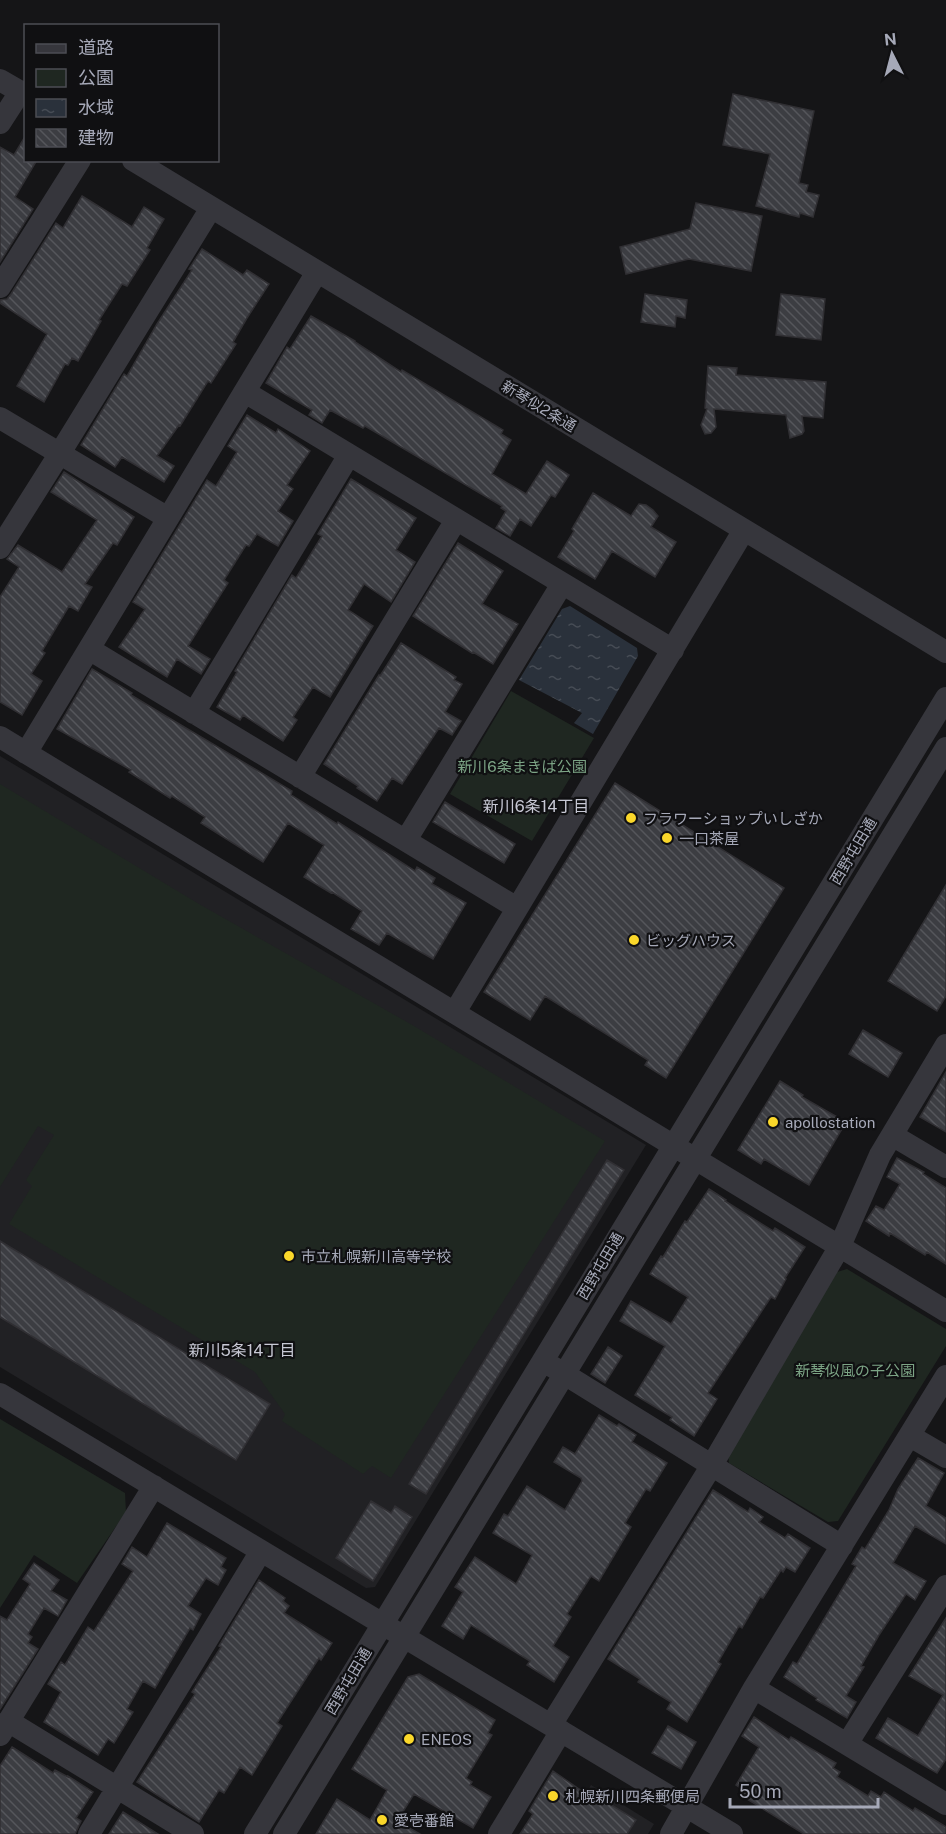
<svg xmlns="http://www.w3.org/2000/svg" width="946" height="1834" font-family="'Public Sans','Noto Sans JP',sans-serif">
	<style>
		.built { fill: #212124 }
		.green { fill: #1f2721 }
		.water { fill: url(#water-ripples) }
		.building { fill: url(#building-back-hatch); stroke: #302f33; stroke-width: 1.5 }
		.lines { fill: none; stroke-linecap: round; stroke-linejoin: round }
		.minor { stroke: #36363c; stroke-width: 22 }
		.poi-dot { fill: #fad72a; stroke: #101012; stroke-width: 2 }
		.labels { text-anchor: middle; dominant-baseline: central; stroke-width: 4.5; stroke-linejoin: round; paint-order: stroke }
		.street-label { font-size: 15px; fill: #a6a9b8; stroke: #101012 }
		.park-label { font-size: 15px; fill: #7ca485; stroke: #101012 }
		.poi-label { font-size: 15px; fill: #a6a9b8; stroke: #101012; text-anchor: start }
		.neighbourhood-label { font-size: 16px; fill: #c7c8d4; stroke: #101012 }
	</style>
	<defs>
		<pattern id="water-ripples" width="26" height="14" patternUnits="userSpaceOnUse" patternTransform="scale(1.5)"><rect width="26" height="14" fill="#2a313b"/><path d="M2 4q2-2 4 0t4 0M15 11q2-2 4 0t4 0" fill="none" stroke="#464c55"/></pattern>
		<pattern id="building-back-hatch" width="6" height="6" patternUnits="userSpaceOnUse" patternTransform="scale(1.5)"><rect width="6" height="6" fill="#3c3d42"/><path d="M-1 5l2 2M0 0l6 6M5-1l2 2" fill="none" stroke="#55565b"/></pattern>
	</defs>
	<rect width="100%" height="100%" fill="#151517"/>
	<!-- built -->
	<path class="built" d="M 0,756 L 646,1145 L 375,1587 L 366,1588 L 0,1367 Z
		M 591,1785 L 654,1824 L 648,1834 L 561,1834 Z"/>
	<!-- green -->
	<path class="green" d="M 511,691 L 594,738 L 532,841 L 450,794 Z
		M 0,784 L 199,904 L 414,1026 L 605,1141 L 391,1478 L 372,1466 L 363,1474 L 282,1421 L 285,1414 L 255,1372 L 9,1224 L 32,1186 L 26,1180 L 54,1135 L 38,1126 L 0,1187 Z
		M 847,1269 L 946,1329 L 946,1346 L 838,1521 L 828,1522 L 729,1463 L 728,1454 L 837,1272 Z
		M 0,1419 L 125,1493 L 126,1512 L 77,1583 L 34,1555 L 0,1608 Z"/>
	<!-- water -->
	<path class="water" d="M 570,606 L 637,648 L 638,656 L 593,734 L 574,723 L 582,713 L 519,680 L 562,609 Z"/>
	<!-- building -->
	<path class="building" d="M 733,94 L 814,111 L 799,183 L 808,185 L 806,192 L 819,195 L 813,217 L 800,213 L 799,217 L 756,206 L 770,154 L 723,145 Z
		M 26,135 L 26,160 L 37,160 L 15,197 L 33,209 L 0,262 L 0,147 L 14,155 Z
		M 82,196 L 132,227 L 144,207 L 164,219 L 147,248 L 150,250 L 127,286 L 122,284 L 99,320 L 101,321 L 78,361 L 72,358 L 68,365 L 65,364 L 44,402 L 17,386 L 47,334 L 0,303 L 0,300 L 7,299 L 11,294 L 56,223 L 63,228 Z
		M 696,203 L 762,216 L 751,271 L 689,259 L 626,274 L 620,247 L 690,229 Z
		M 202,249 L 243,275 L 247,270 L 269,284 L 247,318 L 233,342 L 236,344 L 211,383 L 208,381 L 180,426 L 179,425 L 157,456 L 174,466 L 164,482 L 122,457 L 115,467 L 81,445 L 124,374 L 127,376 L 157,324 L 192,270 L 189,269 Z
		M 645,294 L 687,300 L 685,318 L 676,316 L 675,327 L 641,322 Z
		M 781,294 L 825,299 L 821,340 L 776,335 Z
		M 311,316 L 355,341 L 355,342 L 401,372 L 402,370 L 503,430 L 501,434 L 511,440 L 492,474 L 526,494 L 547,461 L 569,475 L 555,497 L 551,495 L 531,526 L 520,519 L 510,536 L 496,528 L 506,511 L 501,508 L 502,506 L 365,426 L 363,428 L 330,410 L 322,423 L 309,415 L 312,410 L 266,383 L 287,347 L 290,349 Z
		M 708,366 L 737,368 L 736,375 L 826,382 L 823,418 L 802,416 L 804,431 L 802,434 L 790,438 L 786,415 L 714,409 L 716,427 L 711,433 L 705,434 L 701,425 L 707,409 L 705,408 Z
		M 247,415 L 276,433 L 278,429 L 310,451 L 287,485 L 293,489 L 278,511 L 293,521 L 278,546 L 257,534 L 249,546 L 246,545 L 224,580 L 228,583 L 188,646 L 210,659 L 201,674 L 177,659 L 167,677 L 119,647 L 145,609 L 133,602 L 207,480 L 216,486 L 237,452 L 228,446 Z
		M 64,472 L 134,517 L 117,545 L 113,543 L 85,584 L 92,587 L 78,611 L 69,606 L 42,651 L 45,653 L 31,674 L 42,681 L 22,715 L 0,702 L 0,597 L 19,567 L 7,559 L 18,545 L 62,572 L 97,520 L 51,492 Z
		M 351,479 L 416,518 L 396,550 L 415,562 L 391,602 L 364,584 L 348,610 L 373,626 L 330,697 L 313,687 L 293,717 L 297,720 L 283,741 L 243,715 L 240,720 L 217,707 L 237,672 L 235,671 L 292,575 L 296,578 L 322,536 L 318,534 Z
		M 593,493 L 631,516 L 639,504 L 646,505 L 653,510 L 658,516 L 651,527 L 676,542 L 655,577 L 612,551 L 595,579 L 558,557 L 574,531 L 572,529 Z
		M 458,543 L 503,571 L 482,604 L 518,624 L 493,664 L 473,652 L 472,653 L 413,616 Z
		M 401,643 L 456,677 L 454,680 L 462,684 L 445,712 L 461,721 L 452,735 L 439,728 L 402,784 L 392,778 L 377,801 L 357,788 L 358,786 L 324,764 L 379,675 L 380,676 Z
		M 92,669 L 132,693 L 131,695 L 164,715 L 292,791 L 291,795 L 337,824 L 338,822 L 415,871 L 417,867 L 435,878 L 432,884 L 466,903 L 433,959 L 387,933 L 379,945 L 351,929 L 362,911 L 332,892 L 331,893 L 304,877 L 324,845 L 288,823 L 263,862 L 201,823 L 205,817 L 172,796 L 170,798 L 129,772 L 131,770 L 57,729 Z
		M 615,783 L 784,888 L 666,1078 L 645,1065 L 648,1060 L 545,996 L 530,1020 L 484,992 Z
		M 445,802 L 515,844 L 504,863 L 433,822 Z
		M 946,885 L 946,996 L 937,1011 L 888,981 Z
		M 863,1030 L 902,1053 L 888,1077 L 849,1054 Z
		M 946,1072 L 946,1132 L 920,1117 Z
		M 780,1081 L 803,1095 L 802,1097 L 846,1122 L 809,1185 L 764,1159 L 761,1164 L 738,1150 Z
		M 897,1158 L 924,1172 L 923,1174 L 946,1188 L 946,1264 L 927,1252 L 925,1255 L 890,1233 L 889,1236 L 866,1221 L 876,1206 L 884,1210 L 900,1184 L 887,1177 Z
		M 607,1160 L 624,1170 L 426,1494 L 409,1484 Z
		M 709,1189 L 726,1200 L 725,1201 L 773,1231 L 775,1228 L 805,1247 L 785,1278 L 786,1279 L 775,1299 L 771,1297 L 708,1393 L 717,1399 L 694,1436 L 670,1420 L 672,1417 L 635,1395 L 665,1346 L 620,1321 L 631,1301 L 671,1324 L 688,1297 L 650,1274 L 661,1256 L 663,1257 L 685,1221 L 687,1222 Z
		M 0,1241 L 270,1404 L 236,1460 L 0,1317 Z
		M 608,1347 L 622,1356 L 605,1383 L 591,1374 Z
		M 599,1415 L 617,1426 L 619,1424 L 636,1435 L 632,1442 L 667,1463 L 650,1491 L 646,1489 L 625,1523 L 631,1527 L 599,1581 L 591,1576 L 567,1614 L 571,1617 L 553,1646 L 569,1657 L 554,1682 L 527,1665 L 530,1661 L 471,1625 L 463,1639 L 442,1626 L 463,1592 L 455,1587 L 475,1557 L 516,1584 L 532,1555 L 493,1533 L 504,1514 L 508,1516 L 527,1486 L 565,1510 L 582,1481 L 581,1478 L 554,1462 L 563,1447 L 575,1454 Z
		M 918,1458 L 944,1473 L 926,1506 L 946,1518 L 946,1544 L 915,1526 L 893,1563 L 926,1581 L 915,1600 L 906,1594 L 879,1635 L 861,1666 L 864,1667 L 846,1696 L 856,1702 L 847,1718 L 816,1700 L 817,1698 L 784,1677 L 793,1662 L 797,1664 L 856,1566 L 852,1564 L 862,1547 L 865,1549 L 889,1510 L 898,1489 Z
		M 713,1490 L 748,1512 L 750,1508 L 763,1517 L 759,1522 L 785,1538 L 788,1534 L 810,1548 L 795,1572 L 786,1567 L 783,1572 L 781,1570 L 763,1598 L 760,1597 L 742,1628 L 739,1626 L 718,1662 L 721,1664 L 687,1722 L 667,1709 L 671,1702 L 638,1682 L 640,1679 L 608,1659 Z
		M 371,1501 L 391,1513 L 395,1506 L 412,1517 L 373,1581 L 336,1558 Z
		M 167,1523 L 226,1558 L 221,1567 L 226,1570 L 218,1585 L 206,1578 L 188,1606 L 201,1614 L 193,1630 L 190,1628 L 155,1688 L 143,1681 L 127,1709 L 133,1712 L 114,1743 L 108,1739 L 98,1755 L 44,1722 L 61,1692 L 48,1684 L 61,1662 L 65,1665 L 88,1627 L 94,1631 L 133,1571 L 122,1564 L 132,1547 L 147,1557 Z
		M 34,1563 L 59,1580 L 51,1591 L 67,1600 L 58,1616 L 44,1608 L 28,1634 L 32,1637 L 28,1643 L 38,1649 L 0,1709 L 0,1616 L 7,1620 L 30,1584 L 23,1579 Z
		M 259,1580 L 285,1598 L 283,1601 L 289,1606 L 284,1613 L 332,1643 L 321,1660 L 319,1658 L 277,1723 L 282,1726 L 252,1775 L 240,1767 L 224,1793 L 219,1790 L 199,1822 L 137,1782 L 195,1694 L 192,1692 L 221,1647 L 219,1646 Z
		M 946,1618 L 946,1759 L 937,1773 L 876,1738 L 888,1718 L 918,1736 L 943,1695 L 909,1676 Z
		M 419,1674 L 495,1720 L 488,1733 L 492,1735 L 466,1778 L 472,1782 L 470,1785 L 491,1797 L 473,1828 L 414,1794 L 397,1821 L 420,1834 L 316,1834 L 337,1799 L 370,1820 L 387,1790 L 352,1769 L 408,1677 Z
		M 754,1717 L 789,1740 L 791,1737 L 836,1763 L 833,1768 L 840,1772 L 837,1777 L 868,1796 L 871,1791 L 881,1797 L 884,1792 L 913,1811 L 915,1808 L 946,1827 L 946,1834 L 804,1834 L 742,1796 L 745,1791 L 736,1785 L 759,1747 L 742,1736 Z
		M 668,1726 L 696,1742 L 681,1769 L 652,1753 Z
		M 12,1747 L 53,1773 L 55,1770 L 68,1777 L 68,1776 L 93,1792 L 76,1818 L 81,1821 L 75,1834 L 0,1834 L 0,1766 Z
		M 553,1771 L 595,1800 L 597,1796 L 636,1820 L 627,1834 L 520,1834 L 533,1814 L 529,1811 Z
		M 123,1812 L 158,1834 L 109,1834 Z"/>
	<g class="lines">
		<!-- minor -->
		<path class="minor" d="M 0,80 L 26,95
			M 0,123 L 20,92
			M 133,160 L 946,652
			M 0,287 L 80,160
			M 245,392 L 673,650
			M 0,418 L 168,518
			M 0,548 L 60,453 L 211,208
			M 89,649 L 517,908
			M 194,713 L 349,455
			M 0,737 L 946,1311
			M 26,753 L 317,272
			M 300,777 L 456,520
			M 406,840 L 562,584
			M 455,1012 L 744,530
			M 892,1135 L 946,1167
			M 553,1367 L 842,1546
			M 0,1394 L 732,1834
			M 910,1436 L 946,1457
			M 754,1688 L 946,1804
			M 8,1721 L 193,1834
			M 551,1725 L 712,1465 L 840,1246 L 880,1155 L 946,1045
			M 0,1735 L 154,1486
			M 847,1744 L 946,1586
			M 89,1834 L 261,1551
			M 255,1834 L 946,698
			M 284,1834 L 946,748
			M 499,1834 L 561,1731
			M 671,1834 L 754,1688 L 946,1376"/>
	</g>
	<!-- markers -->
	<g class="poi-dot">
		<circle cx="631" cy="818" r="6"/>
		<circle cx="667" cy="838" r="6"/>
		<circle cx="634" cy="940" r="6"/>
		<circle cx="773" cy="1122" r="6"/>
		<circle cx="289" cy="1256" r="6"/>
		<circle cx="409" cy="1739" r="6"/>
		<circle cx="553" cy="1796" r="6"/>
		<circle cx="382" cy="1820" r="6"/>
	</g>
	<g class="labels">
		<!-- street labels -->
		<g class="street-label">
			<text transform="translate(539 406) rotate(31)">新琴似2条通</text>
			<text transform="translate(853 851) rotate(-59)">西野屯田通</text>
			<text transform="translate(600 1266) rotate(-59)">西野屯田通</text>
			<text transform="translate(348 1681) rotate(-59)">西野屯田通</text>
		</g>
		<!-- park labels -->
		<g class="park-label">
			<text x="522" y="766">新川6条まきば公園</text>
			<text x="855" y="1370">新琴似風の子公園</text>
		</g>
		<!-- poi labels -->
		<g class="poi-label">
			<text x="643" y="818">フラワーショップいしざか</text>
			<text x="679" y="838">一口茶屋</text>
			<text x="646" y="940">ビッグハウス</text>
			<text x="785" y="1122">apollostation</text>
			<text x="301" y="1256">市立札幌新川高等学校</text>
			<text x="421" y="1739">ENEOS</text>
			<text x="565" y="1796">札幌新川四条郵便局</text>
			<text x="394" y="1820">愛壱番館</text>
		</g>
		<!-- neighbourhood labels -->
		<g class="neighbourhood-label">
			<text x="536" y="806">新川6条14丁目</text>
			<text x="242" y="1350">新川5条14丁目</text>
		</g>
	</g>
	<!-- legend -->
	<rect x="24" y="24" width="195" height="138" fill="#101012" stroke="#4c4d54" stroke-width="1.5"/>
	<rect x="36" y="44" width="30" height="9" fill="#36363c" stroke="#4c4d54" stroke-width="1.5"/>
	<text x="78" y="54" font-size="18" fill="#a6a9b8">道路</text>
	<rect x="36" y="69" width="30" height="18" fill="#1f2721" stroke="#4c4d54" stroke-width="1.5"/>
	<text x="78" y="84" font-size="18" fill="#a6a9b8">公園</text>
	<rect x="36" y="99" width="30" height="18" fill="url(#water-ripples)" stroke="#4c4d54" stroke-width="1.5"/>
	<text x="78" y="114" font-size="18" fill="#a6a9b8">水域</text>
	<rect x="36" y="129" width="30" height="18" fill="url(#building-back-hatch)" stroke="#4c4d54" stroke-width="1.5"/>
	<text x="78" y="144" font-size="18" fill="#a6a9b8">建物</text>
	<!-- north arrow -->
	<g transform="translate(892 54) rotate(354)" stroke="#101012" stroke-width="4.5" paint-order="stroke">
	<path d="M0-4.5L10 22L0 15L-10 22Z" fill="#a6a9b8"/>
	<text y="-9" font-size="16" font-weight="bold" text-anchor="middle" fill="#a6a9b8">N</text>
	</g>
	<!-- scale -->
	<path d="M730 1798v9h148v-9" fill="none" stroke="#a6a9b8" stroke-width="3"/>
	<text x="739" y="1798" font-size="18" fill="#a6a9b8" stroke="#101012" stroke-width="4.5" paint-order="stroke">50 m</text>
</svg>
